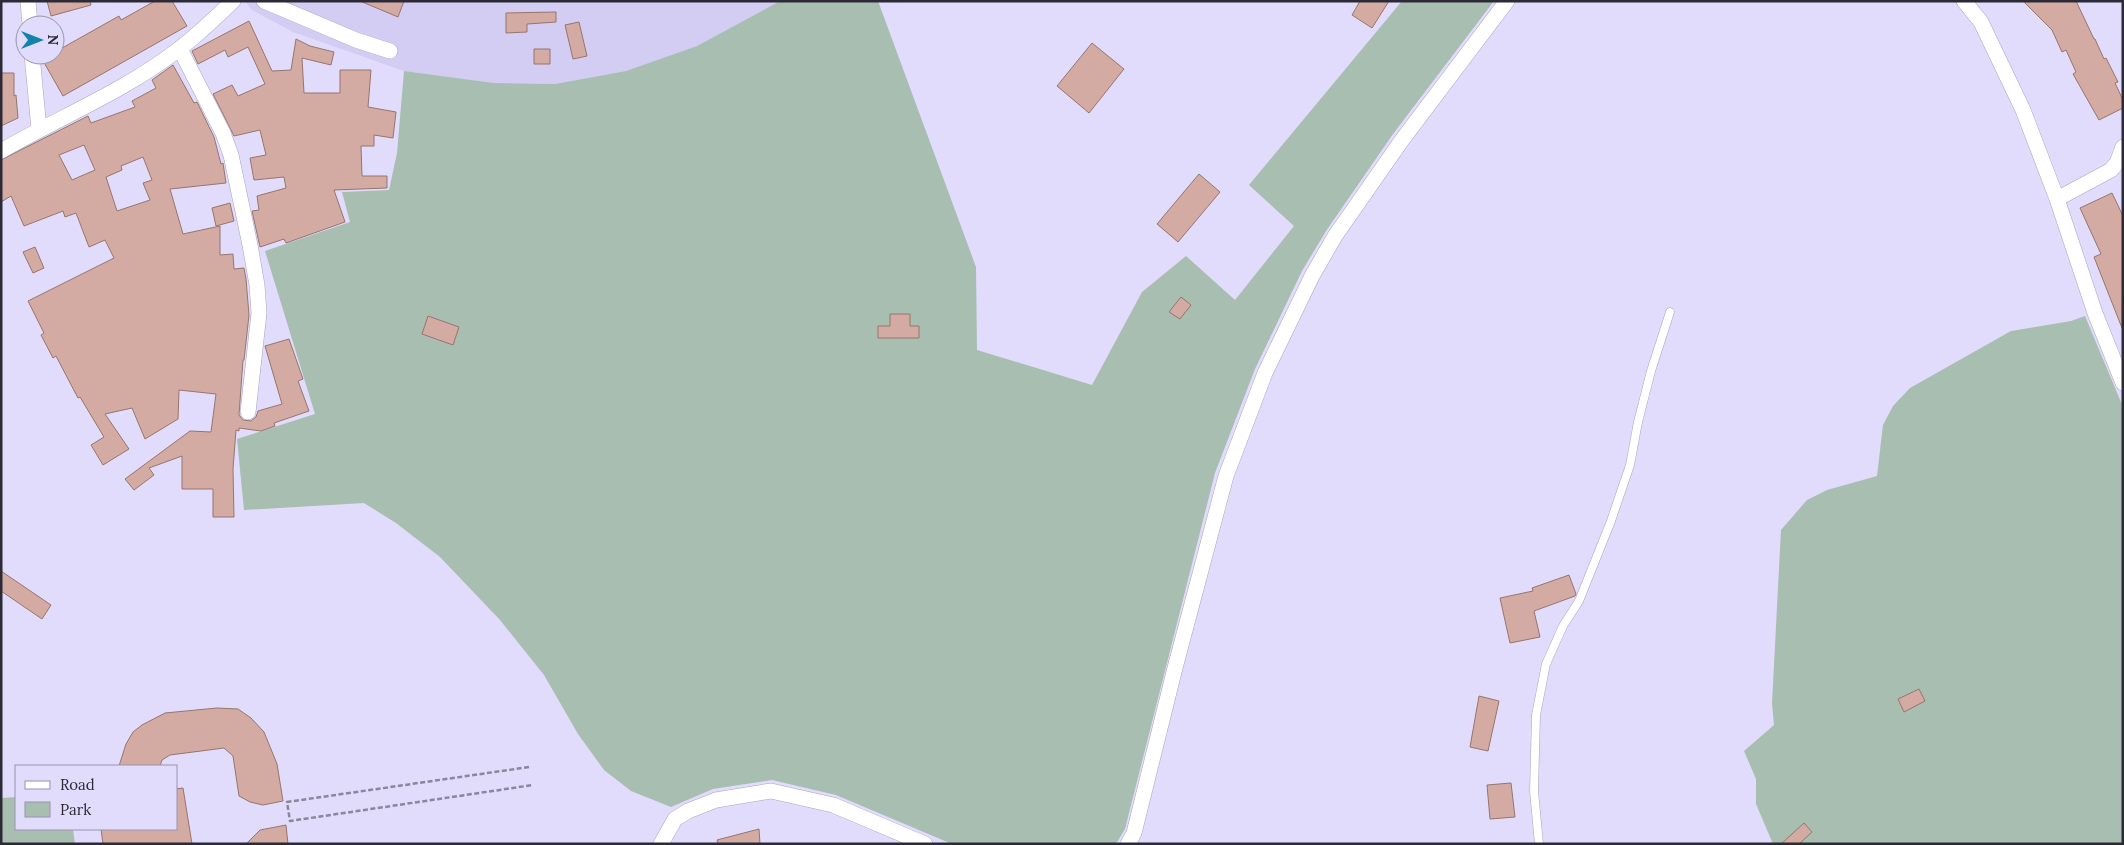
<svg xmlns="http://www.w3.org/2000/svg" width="2124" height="845" font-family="Lora,serif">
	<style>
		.built { fill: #d3ccf3 }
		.green { fill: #a8beb1 }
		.building { fill: #d4aba3; stroke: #96756e; fill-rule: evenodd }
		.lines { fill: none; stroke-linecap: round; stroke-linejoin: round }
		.lane-casing { stroke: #a9a4c2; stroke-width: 9 }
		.street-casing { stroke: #a9a4c2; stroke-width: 16 }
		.path { stroke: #8a869d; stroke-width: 2.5; stroke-dasharray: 5 2.5; stroke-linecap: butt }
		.lane { stroke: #fff; stroke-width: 8 }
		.street { stroke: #fff; stroke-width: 15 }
	</style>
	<rect width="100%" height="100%" fill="#e1dbfc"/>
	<!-- built -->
	<path class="built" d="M 245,1 L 780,1 L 697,46 L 626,71 L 555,84 L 494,83 L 404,71 L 293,32 L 252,10 Z"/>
	<!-- green -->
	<path class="green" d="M 780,1 L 878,1 L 976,267 L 977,350 L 1092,385 L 1142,292 L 1186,256 L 1235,300 L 1294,226 L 1249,185 L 1402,1 L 1494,1 L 1393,134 L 1326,231 L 1302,271 L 1255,369 L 1215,473 L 1125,829 L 1116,844 L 952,844 L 836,795 L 772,780 L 713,789 L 671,807 L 631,791 L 604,770 L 578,734 L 544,675 L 500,620 L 440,557 L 396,523 L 364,503 L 244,510 L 237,439 L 315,414 L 265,251 L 350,222 L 342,192 L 389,190 L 397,153 L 404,71 L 494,83 L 555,84 L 626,71 L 697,46 Z
		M 2085,316 L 2123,407 L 2123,844 L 1773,844 L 1756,804 L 1756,779 L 1744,751 L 1774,725 L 1772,703 L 1781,530 L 1807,500 L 1827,490 L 1877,476 L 1883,425 L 1893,406 L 1910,388 L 2011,331 L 2071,321 Z
		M 16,797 L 16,829 L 73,829 L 75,844 L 1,844 L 1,798 Z"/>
	<!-- building -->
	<path class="building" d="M 47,1 L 90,1 L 91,5 L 51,16 Z
		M 155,1 L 172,1 L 187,26 L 63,96 L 42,59 L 49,55 L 55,55 L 55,52 L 119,16 L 121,20 Z
		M 360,1 L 404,1 L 398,17 Z
		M 1360,1 L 1389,1 L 1372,28 L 1352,15 Z
		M 2023,1 L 2076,1 L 2094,39 L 2095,39 L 2104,59 L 2106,58 L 2118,82 L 2115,83 L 2123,100 L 2123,108 L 2099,120 L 2073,74 L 2076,72 L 2066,50 L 2062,52 L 2052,30 Z
		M 556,12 L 556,22 L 527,24 L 527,32 L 506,33 L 506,13 Z
		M 249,21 L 272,71 L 291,70 L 296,39 L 310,46 L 334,52 L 331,65 L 302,58 L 304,93 L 340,93 L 340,70 L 371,70 L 368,107 L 396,112 L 393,138 L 374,135 L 374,146 L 361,146 L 362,176 L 387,176 L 387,188 L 334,190 L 345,222 L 286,243 L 284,239 L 260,247 L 252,211 L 259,210 L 257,196 L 286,188 L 284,177 L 254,180 L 250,158 L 266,155 L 260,130 L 234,136 L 213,94 L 232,85 L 238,96 L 265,84 L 248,47 L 228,57 L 225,50 L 198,64 L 192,51 Z
		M 579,22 L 587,56 L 573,59 L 565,25 Z
		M 1092,43 L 1124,69 L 1089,113 L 1057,86 Z
		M 534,49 L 550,49 L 550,64 L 534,64 Z
		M 173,65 L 194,103 L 197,102 L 214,137 L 221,164 L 223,163 L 226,183 L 170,189 L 183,234 L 220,226 L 220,255 L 233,254 L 234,269 L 244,268 L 246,279 L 249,315 L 244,360 L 243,360 L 239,415 L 243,420 L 251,421 L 256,417 L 258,411 L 282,404 L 265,346 L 289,339 L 303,379 L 298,381 L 309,411 L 274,423 L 275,426 L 261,431 L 239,428 L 239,431 L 236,430 L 233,469 L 234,517 L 213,517 L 213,489 L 182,489 L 182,456 L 149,468 L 154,475 L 134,490 L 125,479 L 190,431 L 211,432 L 216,394 L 179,390 L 178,419 L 145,439 L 132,408 L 105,414 L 129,449 L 103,465 L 91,445 L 104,437 L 80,397 L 78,398 L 56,356 L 53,358 L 41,335 L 44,333 L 28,301 L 114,258 L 105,240 L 89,247 L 76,213 L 65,217 L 63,211 L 24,226 L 11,196 L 1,202 L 1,160 L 88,116 L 91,123 L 135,107 L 132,101 L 156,88 L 152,80 ZM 84,145 L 95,170 L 72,180 L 59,155 ZM 143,157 L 152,180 L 143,183 L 150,200 L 117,211 L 106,177 L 122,170 L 121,166 Z
		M 1,73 L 14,73 L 14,96 L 16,95 L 18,118 L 1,126 Z
		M 1199,174 L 1220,192 L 1178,242 L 1157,224 Z
		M 2112,193 L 2123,216 L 2122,328 L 2094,257 L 2101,254 L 2080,208 Z
		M 230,203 L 234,221 L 216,226 L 212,208 Z
		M 35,247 L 44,268 L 33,273 L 23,252 Z
		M 1181,297 L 1191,305 L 1180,319 L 1169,312 Z
		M 890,314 L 910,314 L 910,326 L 919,326 L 919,338 L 878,338 L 878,326 L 890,326 Z
		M 428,316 L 459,327 L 453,345 L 422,334 Z
		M 1,571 L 51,605 L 42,619 L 1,591 Z
		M 1569,575 L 1576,594 L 1575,596 L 1534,611 L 1540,637 L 1510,643 L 1500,598 L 1533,591 L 1532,588 Z
		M 1919,689 L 1925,701 L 1904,712 L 1898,699 Z
		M 1479,696 L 1499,701 L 1488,751 L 1470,747 Z
		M 217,708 L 238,709 L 251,718 L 264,732 L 277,764 L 283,801 L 263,805 L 250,802 L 239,796 L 233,756 L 224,748 L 170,755 L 162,760 L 160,766 L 119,766 L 126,744 L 133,732 L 142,725 L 165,713 Z
		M 1511,783 L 1515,817 L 1490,819 L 1487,785 Z
		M 183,788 L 192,844 L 103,844 L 101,829 L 176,829 L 176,789 Z
		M 1804,823 L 1812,832 L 1799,844 L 1781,844 Z
		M 286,825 L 288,844 L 246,844 L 260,830 Z
		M 759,829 L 760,844 L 718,844 L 717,840 Z"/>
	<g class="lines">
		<!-- lane casing -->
		<g class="lane-casing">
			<path id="lane" d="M 1539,844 L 1534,791 L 1536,715 L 1546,664 L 1563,626 L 1579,601 L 1611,521 L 1630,465 L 1638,422 L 1651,371 L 1670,312"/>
		</g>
		<!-- street casing -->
		<g class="street-casing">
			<path id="street" d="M 28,1 L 30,25
				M 264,1 L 356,40 L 390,51
				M 1964,1 L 1981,22 L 2023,110 L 2057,199 L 2095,313 L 2123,383
				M 180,49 L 223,133 L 231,155 L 250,245 L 257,285 L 259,313 L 248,412
				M 32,55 L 39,129
				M 1,151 C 60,117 125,91 179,49 C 198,35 216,17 233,1
				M 2057,199 L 2111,170 L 2117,163 L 2123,147
				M 661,844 L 675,819 L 688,811 L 716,800 L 771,791 L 833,805 L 925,844
				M 1128,844 L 1134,833 L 1175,668 L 1226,476 L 1265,373 L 1312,276 L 1335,236 L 1402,140 L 1507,1"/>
		</g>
		<!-- path -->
		<path class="path" d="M 529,767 L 287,802 L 290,821 L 533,785"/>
		<!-- lane -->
		<use href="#lane" class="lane"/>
		<!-- street -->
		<use href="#street" class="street"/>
	</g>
	<!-- border -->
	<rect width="2124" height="845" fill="none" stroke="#2c2a36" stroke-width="5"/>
	<!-- legend -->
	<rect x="15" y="765" width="162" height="65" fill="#e1dbfc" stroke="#9994ad"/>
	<rect x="25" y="781" width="25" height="8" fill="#ffffff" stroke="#9994ad"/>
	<text x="60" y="790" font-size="15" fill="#2c2a36">Road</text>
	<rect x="25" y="802" width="25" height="15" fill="#a8beb1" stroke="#9994ad"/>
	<text x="60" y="815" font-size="15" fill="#2c2a36">Park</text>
	<!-- north arrow -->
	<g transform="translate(40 40) rotate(90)"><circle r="24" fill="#e1dbfc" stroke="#9994ad"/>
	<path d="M0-4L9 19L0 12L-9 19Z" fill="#1283aa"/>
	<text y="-8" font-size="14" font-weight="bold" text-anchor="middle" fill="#2c2a36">N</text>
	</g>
</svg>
